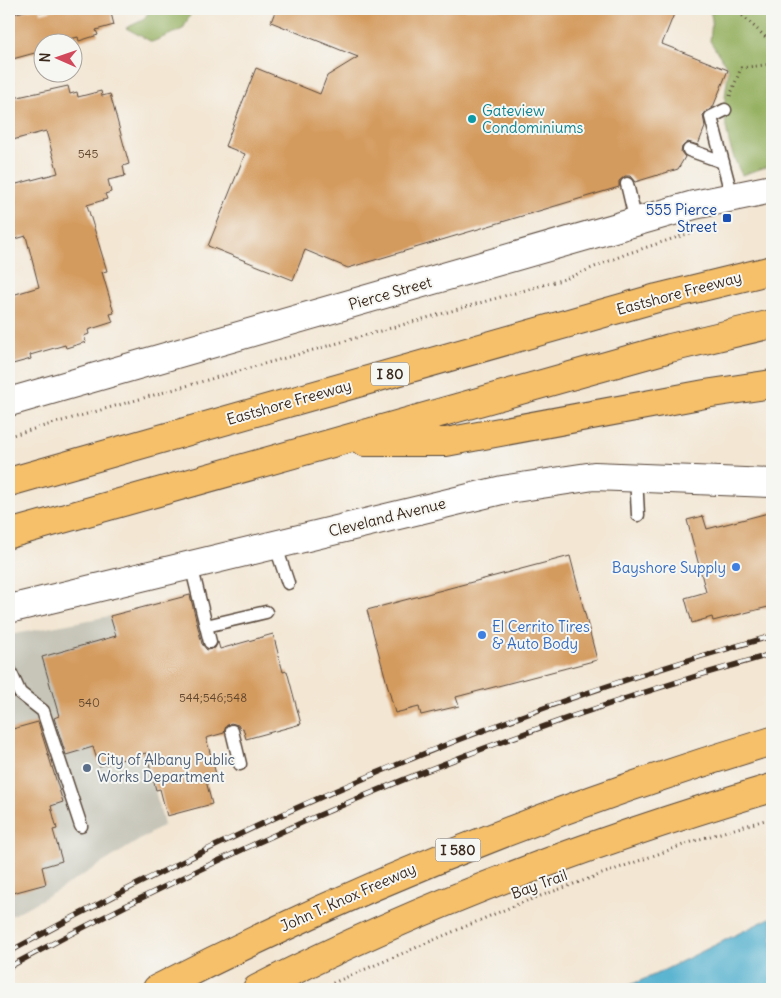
<svg xmlns="http://www.w3.org/2000/svg" width="781" height="998" font-family="Delius,sans-serif">
	<style>
		.industrial { fill: #c6c5b8 }
		.forest { fill: #95b061; stroke: #686d40 }
		.water { fill: #4fafce; stroke: #456c76 }
		.building { fill: #d49b5e }
		.lines { fill: none; stroke-linecap: round; stroke-linejoin: round }
		.service-casing { stroke: #574639; stroke-width: 15 }
		.tertiary-casing { stroke: #574639; stroke-width: 30 }
		.motorway-casing { stroke: #574639; stroke-width: 30 }
		.path { stroke: #574639; stroke-width: 3; stroke-dasharray: 1 4; stroke-linecap: butt }
		.service { stroke: #fff; stroke-width: 12 }
		.tertiary { stroke: #fff; stroke-width: 28 }
		.motorway { stroke: #f6c06b; stroke-width: 28 }
		.rail-casing { stroke: #3b2a1e; stroke-width: 5.5 }
		.rail { stroke: #f6f6f2; stroke-width: 4; stroke-dasharray: 11; stroke-linecap: butt }
		.culture-dot { fill: #0f9aa8; stroke: #f6f6f2; stroke-width: 2 }
		.transit-dot { fill: #1a4fb4; stroke: #f6f6f2; stroke-width: 2 }
		.shop-dot { fill: #3f7fe0; stroke: #f6f6f2; stroke-width: 2 }
		.service-dot { fill: #5c6f8a; stroke: #f6f6f2; stroke-width: 2 }
		.labels { text-anchor: middle; dominant-baseline: central; stroke-width: 4; stroke-linejoin: round; paint-order: stroke }
		.number-label { font-size: 12px; fill: #61462e }
		.shield { fill: #f6f6f2; stroke: #73675e; stroke-width: 1 }
		.shield-label { font-size: 14px; font-weight: bold; fill: #3b2a1e }
		.culture-label { font-size: 15px; fill: #0d838f; stroke: #f6f6f2; text-anchor: start }
		.transit-label { font-size: 15px; fill: #164399; stroke: #f6f6f2; text-anchor: end }
		.street-label { font-size: 15px; fill: #3b2a1e; stroke: #f6f6f2 }
		.shop-label { font-size: 15px; fill: #366cbe; stroke: #f6f6f2; text-anchor: end }
		.service-label { font-size: 15px; fill: #4e5e75; stroke: #f6f6f2; text-anchor: start }
	</style>
	<rect width="100%" height="100%" fill="#f6f6f2"/>
	<filter id="ink" filterUnits="userSpaceOnUse"><feTurbulence type="fractalNoise" baseFrequency=".02" numOctaves="2"/><feDisplacementMap in="SourceGraphic" scale="10" xChannelSelector="R" yChannelSelector="G"/><feConvolveMatrix kernelMatrix="1 2 1 2 8 2 1 2 1" color-interpolation-filters="sRGB"/></filter>
	<filter id="wash" filterUnits="userSpaceOnUse"><feTurbulence type="fractalNoise" baseFrequency=".0096" numOctaves="4" result="noise"/><feDisplacementMap in="SourceGraphic" scale="20" xChannelSelector="R" yChannelSelector="G"/><feGaussianBlur stdDeviation="1.12" result="paint"/><feColorMatrix in="noise" values="0 0 0 0 0 0 0 0 0 0 0 0 0 0 0 0 0 1.4 0 .05"/><feComposite in="paint" operator="in"/></filter>
	<g filter="url(#wash)">
		<rect width="100%" height="100%" fill="#f3e6d3"/>
		<!-- industrial -->
		<path class="industrial" d="M 110,616 L 164,825 L 57,891 L 9,917 L 9,635 Z"/>
		<!-- forest -->
		<path class="forest" d="M 151,9 L 193,9 L 183,29 L 152,42 L 126,28 L 143,20 Z
			M 710,9 L 772,9 L 772,165 L 742,175 C 724,141 721,107 729,70 L 710,41 L 712,20 Z"/>
		<!-- water -->
		<path class="water" d="M 772,917 L 772,989 L 620,989 L 654,975 Z"/>
		<g id="blocks">
			<!-- building -->
			<path class="building" d="M 32,9 L 40,9 L 41,13 L 57,9 L 110,9 L 114,25 L 96,30 L 98,35 L 79,41 L 78,37 L 58,42 L 42,42 L 42,51 L 9,60 L 9,15 Z
				M 276,9 L 662,9 L 674,14 L 662,44 L 728,70 L 713,107 L 703,115 L 705,127 L 698,145 L 688,142 L 682,147 L 681,152 L 685,157 L 678,169 L 635,182 L 630,176 L 625,176 L 619,181 L 619,187 L 348,268 L 305,250 L 293,280 L 208,246 L 245,154 L 225,146 L 256,68 L 320,94 L 327,76 L 358,57 L 271,22 Z
				M 68,86 L 70,94 L 77,92 L 78,97 L 101,91 L 102,96 L 110,94 L 129,164 L 123,166 L 125,176 L 108,180 L 111,192 L 105,194 L 107,199 L 87,205 L 107,271 L 102,272 L 114,313 L 110,314 L 113,322 L 88,330 L 89,334 L 84,336 L 86,342 L 66,348 L 65,345 L 30,355 L 31,359 L 9,365 L 9,296 L 39,287 L 26,236 L 9,241 L 9,186 L 58,173 L 46,131 L 9,141 L 9,99 Z
				M 772,512 L 772,606 L 713,621 L 712,617 L 692,623 L 685,598 L 706,592 L 687,520 L 703,516 L 707,529 Z
				M 570,556 L 597,660 L 456,697 L 459,706 L 421,715 L 419,707 L 395,713 L 367,610 Z
				M 190,595 L 202,644 L 207,650 L 215,648 L 218,642 L 220,649 L 273,634 L 283,672 L 287,671 L 301,724 L 246,739 L 243,728 L 240,729 L 238,725 L 231,723 L 226,726 L 224,733 L 206,738 L 216,774 L 205,777 L 212,804 L 167,816 L 160,789 L 156,790 L 146,753 L 99,766 L 93,747 L 66,755 L 54,718 L 59,716 L 42,657 L 116,636 L 110,616 Z
				M 38,722 L 63,802 L 51,806 L 57,829 L 53,830 L 62,861 L 42,867 L 46,884 L 9,894 L 9,730 Z"/>
		</g>
	</g>
	<g filter="url(#ink)">
		<use href="#blocks" fill-opacity="0" stroke="#574639" stroke-width="1"/>
		<g class="lines">
			<!-- service casing -->
			<g class="service-casing">
				<path id="service" d="M 725,110 L 711,117 L 732,197
					M 689,150 L 723,162
					M 627,184 L 636,222
					M 636,476 L 638,515
					M 275,544 L 288,583
					M 191,565 L 210,642
					M 206,626 L 266,612
					M 9,669 L 20,693 L 43,711 L 81,826
					M 232,731 L 240,764"/>
			</g>
			<!-- tertiary casing -->
			<g class="tertiary-casing">
				<path id="tertiary" d="M 9,402 L 694,205 L 772,189
					M 9,609 L 502,490 L 594,476 L 772,483"/>
			</g>
			<!-- motorway casing -->
			<g class="motorway-casing">
				<path id="motorway" d="M 364,442 L 446,442 L 705,394 L 772,384
					M 9,482 L 657,298 L 772,270
					M 9,534 L 670,348 L 772,324
					M 157,989 C 355,887 559,805 772,741
					M 257,989 C 421,905 596,840 772,788"/>
			</g>
			<!-- path -->
			<path class="path" d="M 735,9 L 772,43
				M 730,96 L 741,68 L 772,64
				M 9,436 L 568,278 L 626,254 L 690,233
				M 319,989 L 518,904 L 700,839 L 772,818"/>
			<!-- service -->
			<use href="#service" class="service"/>
			<!-- tertiary -->
			<use href="#tertiary" class="tertiary"/>
			<!-- motorway -->
			<use href="#motorway" class="motorway"/>
			<!-- rail casing -->
			<g class="rail-casing">
				<path id="rail" d="M 9,952 C 252,818 503,709 772,636
					M 9,967 C 251,835 506,728 772,654"/>
			</g>
			<!-- rail -->
			<use href="#rail" class="rail"/>
		</g>
	</g>
	<!-- markers -->
	<circle class="culture-dot" cx="472" cy="119" r="5"/>
	<rect class="transit-dot" x="722" y="213" width="10" height="10" rx="2.5"/>
	<g class="shop-dot">
		<circle cx="736" cy="567" r="5"/>
		<circle cx="482" cy="635" r="5"/>
	</g>
	<circle class="service-dot" cx="87" cy="768" r="5"/>
	<g class="labels">
		<!-- number labels -->
		<g class="number-label">
			<text x="88" y="153">545</text>
			<text x="213" y="697">544;546;548</text>
			<text x="89" y="702">540</text>
		</g>
		<!-- shield labels -->
		<g class="shield">
			<rect x="371" y="362.5" width="38" height="23" rx="4"/>
			<rect x="435.5" y="838.5" width="45" height="23" rx="4"/>
		</g>
		<g class="shield-label">
			<text x="390" y="374">I 80</text>
			<text x="458" y="850">I 580</text>
		</g>
		<!-- culture labels -->
		<g class="culture-label">
			<text x="482" y="110">Gateview<tspan x="482" dy="17">Condominiums</tspan></text>
		</g>
		<!-- transit labels -->
		<g class="transit-label">
			<text x="717" y="209">555 Pierce<tspan x="717" dy="17">Street</tspan></text>
		</g>
		<!-- street labels -->
		<g class="street-label">
			<text transform="translate(390 293) rotate(-16)">Pierce Street</text>
			<text transform="translate(679 293) rotate(-15)">Eastshore Freeway</text>
			<text transform="translate(289 402) rotate(-16)">Eastshore Freeway</text>
			<text transform="translate(387 517) rotate(-14)">Cleveland Avenue</text>
			<text transform="translate(539 884) rotate(-20)">Bay Trail</text>
			<text transform="translate(348 897) rotate(-24)">John T. Knox Freeway</text>
		</g>
		<!-- shop labels -->
		<g class="shop-label">
			<text x="726" y="567">Bayshore Supply</text>
			<text x="492" y="626" text-anchor="start">El Cerrito Tires<tspan x="492" dy="17">&amp; Auto Body</tspan></text>
		</g>
		<!-- service labels -->
		<g class="service-label">
			<text x="97" y="759">City of Albany Public<tspan x="97" dy="17">Works Department</tspan></text>
		</g>
	</g>
	<!-- margin -->
	<rect width="781" height="998" fill="none" stroke="#f6f6f2" stroke-width="30"/>
	<!-- north arrow -->
	<g transform="translate(58 58) rotate(272)"><circle r="24" fill="#f6f6f2" stroke="#aba49d"/>
	<path d="M0-4L9 19L0 12L-9 19Z" fill="#d1495b"/>
	<text y="-8" font-size="14" font-weight="bold" text-anchor="middle" fill="#3b2a1e">N</text>
	</g>
</svg>
